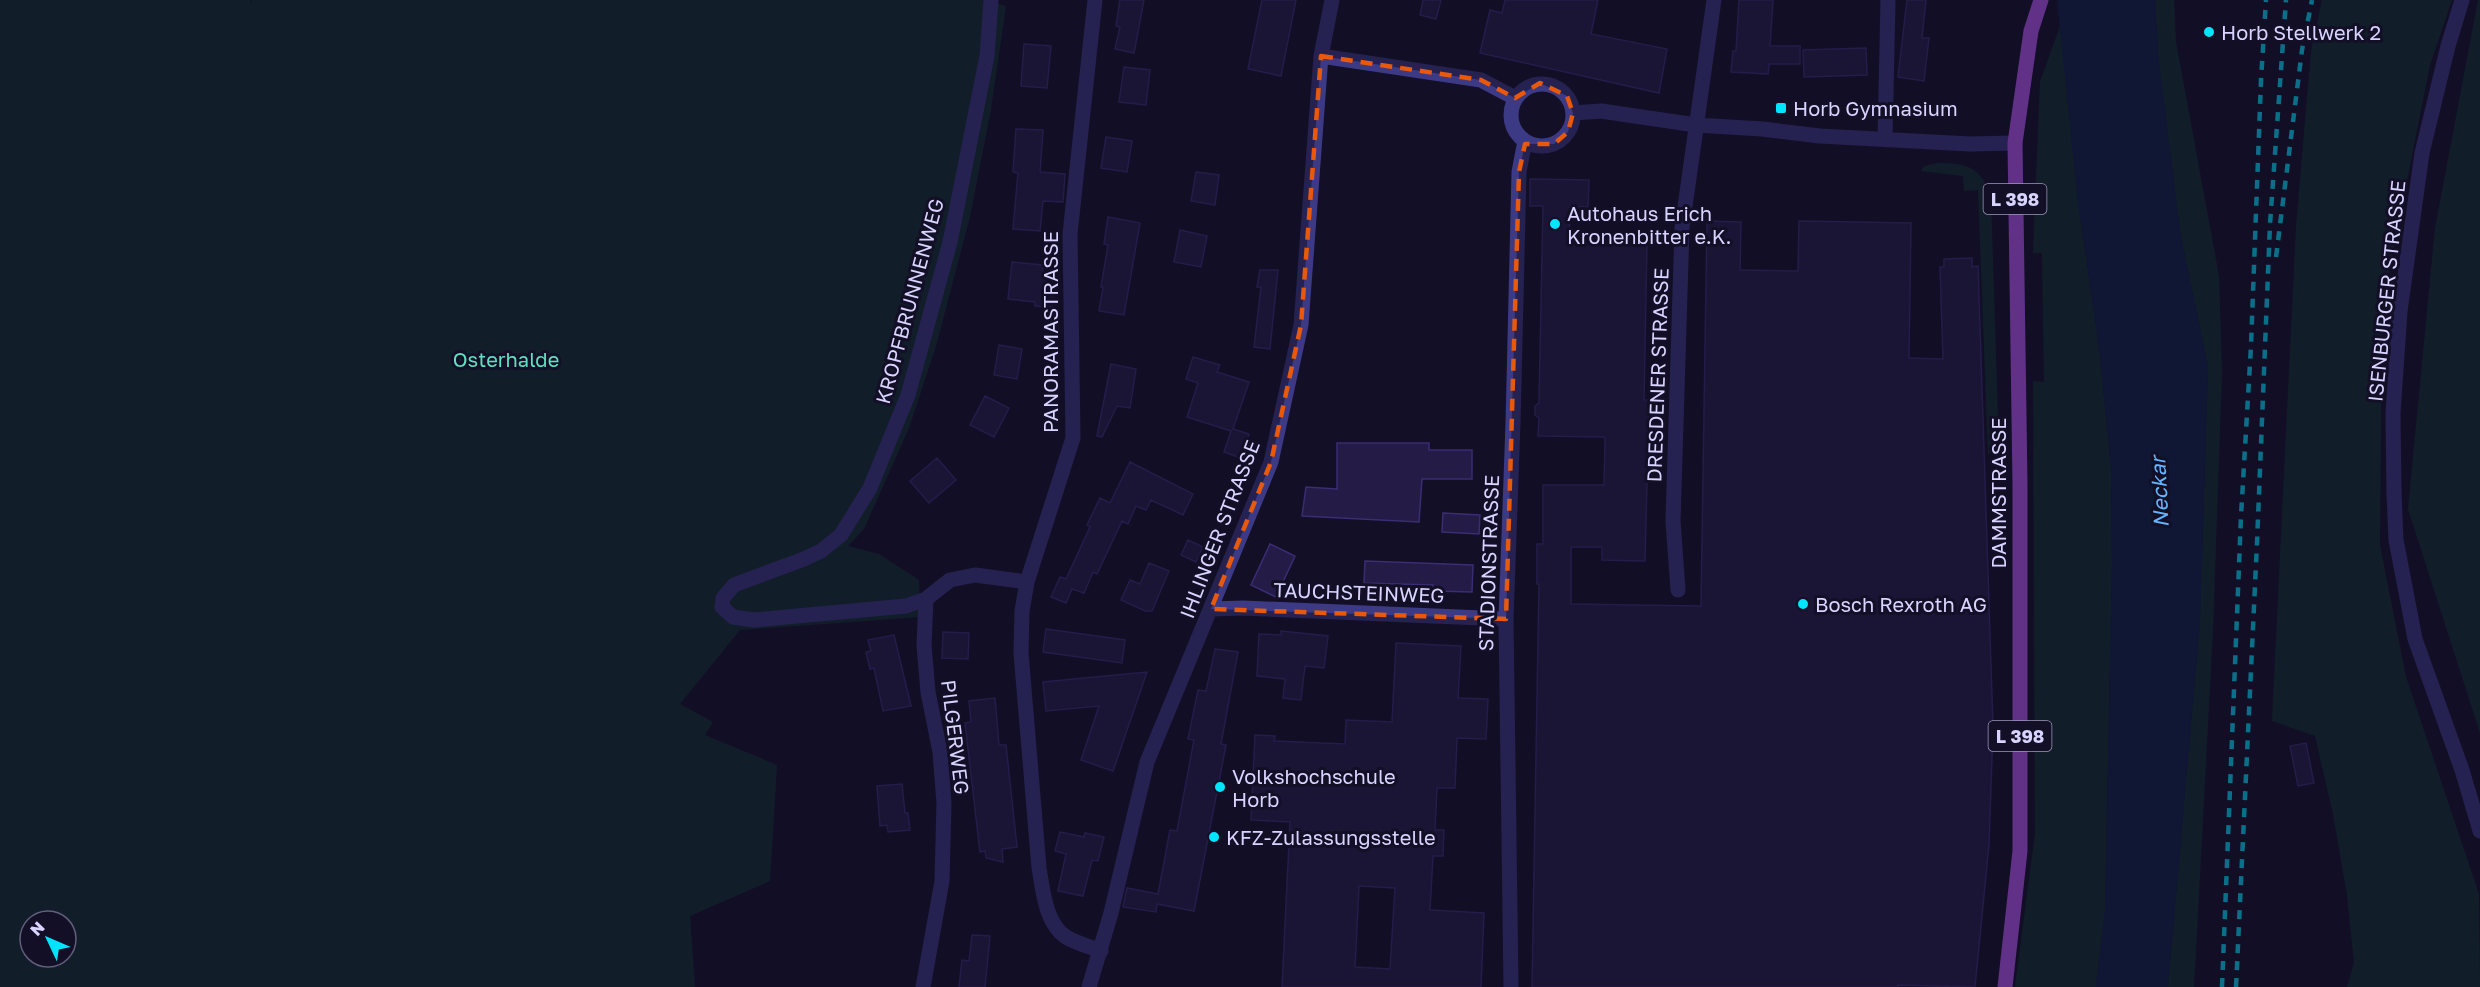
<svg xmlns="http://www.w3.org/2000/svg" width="2480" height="987" font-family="'Golos Text',sans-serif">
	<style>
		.green { fill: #12302f; fill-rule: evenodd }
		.water { fill: #0c2248 }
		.building { fill: #241b47; stroke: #3b2d73; stroke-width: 1.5; fill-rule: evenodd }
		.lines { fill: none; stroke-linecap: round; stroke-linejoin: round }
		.minor { stroke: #3d3a85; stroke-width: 15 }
		.tertiary { stroke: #3d3a85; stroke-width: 15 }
		.primary { stroke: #c25bff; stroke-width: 15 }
		.rail { stroke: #00e5ff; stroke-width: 4.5; stroke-dasharray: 9 8; stroke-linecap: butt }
		.marked { fill: none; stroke: #e8590c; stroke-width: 4.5; stroke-dasharray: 12 8; stroke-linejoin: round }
		.poi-dot { fill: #00e5ff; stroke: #130f26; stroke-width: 2 }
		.labels { text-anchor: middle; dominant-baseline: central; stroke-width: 6; stroke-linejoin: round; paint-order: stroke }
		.shield { fill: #130f26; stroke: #9e99be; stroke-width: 1.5 }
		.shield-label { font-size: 18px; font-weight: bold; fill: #d9d4ff }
		.poi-label { font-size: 20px; fill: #d9d4ff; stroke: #130f26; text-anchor: start }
		.street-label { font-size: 20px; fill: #d9d4ff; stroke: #130f26 }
		.park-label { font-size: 20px; fill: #5fe0c0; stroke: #130f26 }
		.water-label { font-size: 21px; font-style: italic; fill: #62b6ff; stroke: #130f26 }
	</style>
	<rect width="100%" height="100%" fill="#130f26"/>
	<!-- green -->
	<path class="green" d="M 0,0 L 251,0 L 250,4 L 252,0 L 983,0 L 1006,6 L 991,109 L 970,217 L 936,346 L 909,428 L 864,529 L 848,546 L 879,554 L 919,580 L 920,617 L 740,630 L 680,704 L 713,722 L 705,735 L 777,765 L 770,881 L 690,916 L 695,987 L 0,987 ZM 30,921 L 66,921 L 66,957 L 30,957 Z
		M 2155,0 L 2174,0 L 2176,42 L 2219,276 L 2222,372 L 2213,631 L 2194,987 L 2168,987 L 2200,620 L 2208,367 L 2180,232 L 2158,55 Z
		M 2322,0 L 2452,0 L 2430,65 L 2382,307 L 2380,545 L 2406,677 L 2479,894 L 2480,987 L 2347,987 L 2354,963 L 2347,895 L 2333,814 L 2315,736 L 2272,721 L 2296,227 L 2311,51 Z
		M 2478,0 L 2480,0 L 2480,733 L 2408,509 L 2435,228 Z
		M 2060,26 L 2078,202 L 2099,346 L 2111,468 L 2112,563 L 2105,910 L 2096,987 L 2015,987 L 2035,833 L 2033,381 L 2044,382 L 2042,253 L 2033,253 L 2040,82 Z
		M 1938,163 C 1967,163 1982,167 1991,198 L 1999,452 L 1988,454 L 1978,190 L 1964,191 L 1963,176 L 1921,171 L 1924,166 Z"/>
	<!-- water -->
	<path class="water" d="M 2057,0 L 2155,0 L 2158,55 L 2180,232 L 2208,367 L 2200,620 L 2168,987 L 2096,987 L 2105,910 L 2112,563 L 2111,468 L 2099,346 L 2078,202 Z"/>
	<!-- building -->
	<path class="building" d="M 1120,0 L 1144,0 L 1134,53 L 1115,49 L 1120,27 L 1116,26 Z
		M 1262,0 L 1296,0 L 1281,76 L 1248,69 Z
		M 1423,0 L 1441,0 L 1436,19 L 1420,15 Z
		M 1505,0 L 1598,0 L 1591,34 L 1667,49 L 1659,93 L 1480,53 L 1490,10 L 1502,13 Z
		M 1739,0 L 1773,0 L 1770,46 L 1800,46 L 1800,64 L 1769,64 L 1768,74 L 1731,72 L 1733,51 L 1736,51 Z
		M 1907,0 L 1926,0 L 1922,38 L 1929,38 L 1924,81 L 1898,77 Z
		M 1024,44 L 1051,46 L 1047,88 L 1021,86 Z
		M 1866,48 L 1867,75 L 1804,77 L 1803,50 Z
		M 1124,67 L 1150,70 L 1146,105 L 1119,102 Z
		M 1016,129 L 1043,130 L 1040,172 L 1065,174 L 1063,202 L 1043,201 L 1040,231 L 1013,229 L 1018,173 L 1013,172 Z
		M 1106,137 L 1132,141 L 1127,172 L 1101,168 Z
		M 1196,172 L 1219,175 L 1215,205 L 1191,201 Z
		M 1530,179 L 1589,180 L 1588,207 L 1570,206 L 1569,241 L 1647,242 L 1644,400 L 1649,400 L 1645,561 L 1602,560 L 1602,547 L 1571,547 L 1571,604 L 1701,606 L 1707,221 L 1741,222 L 1740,270 L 1798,271 L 1799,221 L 1911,223 L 1909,358 L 1943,359 L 1940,267 L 1944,267 L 1944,259 L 1972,258 L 1972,267 L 1978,266 L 1993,727 L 1989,844 L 1975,987 L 1898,985 L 1898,987 L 1532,987 L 1539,584 L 1537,584 L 1537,544 L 1543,544 L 1543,485 L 1604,485 L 1605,440 L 1604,437 L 1538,436 L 1539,418 L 1535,415 L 1535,406 L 1539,403 L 1543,206 L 1530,206 Z
		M 1108,217 L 1140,223 L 1124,315 L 1099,311 L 1103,287 L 1101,287 L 1108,245 L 1104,244 Z
		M 1180,230 L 1207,236 L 1201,267 L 1174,262 Z
		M 1012,262 L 1043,265 L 1042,277 L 1055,278 L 1052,307 L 1035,306 L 1035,302 L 1008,299 Z
		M 1260,270 L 1278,270 L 1270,349 L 1254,347 L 1261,287 L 1257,287 Z
		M 999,345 L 1022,349 L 1017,379 L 994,375 Z
		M 1193,357 L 1220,365 L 1217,372 L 1249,382 L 1233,429 L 1249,434 L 1241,458 L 1224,452 L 1231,431 L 1187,417 L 1198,383 L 1186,379 Z
		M 1111,364 L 1136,369 L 1130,408 L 1117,406 L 1102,437 L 1097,436 Z
		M 985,396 L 1009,408 L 994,437 L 970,425 Z
		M 1337,443 L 1429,443 L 1429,450 L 1472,450 L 1472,479 L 1422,479 L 1419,522 L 1302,516 L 1306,487 L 1337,489 Z
		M 937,458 L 956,480 L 929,503 L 910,481 Z
		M 1130,462 L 1193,494 L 1183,515 L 1151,500 L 1146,510 L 1136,506 L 1128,524 L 1122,521 L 1097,574 L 1093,572 L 1084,593 L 1072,589 L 1066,603 L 1051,597 L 1060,577 L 1066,579 L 1090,527 L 1087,525 L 1100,498 L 1110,503 Z
		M 1443,513 L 1480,515 L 1479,534 L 1442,532 Z
		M 1188,540 L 1203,547 L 1196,562 L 1181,555 Z
		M 1270,544 L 1295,556 L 1276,597 L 1251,585 Z
		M 1365,561 L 1473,565 L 1472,592 L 1433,591 L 1433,585 L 1364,583 Z
		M 1149,563 L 1169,571 L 1152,611 L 1145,611 L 1121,600 L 1130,580 L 1140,584 Z
		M 1046,629 L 1125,640 L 1122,663 L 1043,652 Z
		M 1281,631 L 1328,636 L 1324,668 L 1305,666 L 1301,700 L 1283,698 L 1285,679 L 1257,676 L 1259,634 L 1281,635 Z
		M 943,632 L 969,633 L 968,659 L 942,658 Z
		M 894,635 L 911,706 L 883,711 L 874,668 L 870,669 L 866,652 L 871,651 L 868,640 Z
		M 1396,643 L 1461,646 L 1458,698 L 1488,699 L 1486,739 L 1457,738 L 1455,788 L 1437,788 L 1435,830 L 1444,830 L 1443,856 L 1433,856 L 1430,910 L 1484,913 L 1481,987 L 1282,987 L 1290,822 L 1251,820 L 1255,735 L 1275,736 L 1274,741 L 1345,744 L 1346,720 L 1392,722 ZM 1359,886 L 1395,888 L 1390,969 L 1355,967 Z
		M 1215,649 L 1238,652 L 1221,744 L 1226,745 L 1194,911 L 1157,904 L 1156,912 L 1123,907 L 1127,888 L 1158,894 L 1170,830 L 1177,831 L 1194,740 L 1188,739 L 1198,690 L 1206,691 Z
		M 1147,672 L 1113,771 L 1081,760 L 1099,706 L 1046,711 L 1043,682 Z
		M 995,698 L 999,745 L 1006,745 L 1017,847 L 1002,849 L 1003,862 L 986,858 L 985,851 L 980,852 L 965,723 L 971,722 L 969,701 Z
		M 2306,743 L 2314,783 L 2298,786 L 2290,746 Z
		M 902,784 L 905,813 L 908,813 L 910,830 L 888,832 L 887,825 L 880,826 L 877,786 Z
		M 1060,832 L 1084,837 L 1085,833 L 1104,837 L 1098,861 L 1092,860 L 1083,896 L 1058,891 L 1066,854 L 1055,851 Z
		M 972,935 L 990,936 L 985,987 L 959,987 L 962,960 L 969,961 Z"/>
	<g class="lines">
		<!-- minor -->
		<path class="minor" d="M 991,0 L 987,56 L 950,242 L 908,395 L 870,488 L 841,535 L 821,551 L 804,559 L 734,585 L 723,598 L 722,607 L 733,617 L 754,620 L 906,606 L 926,599 L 950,580 L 975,575 L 1027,582
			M 1095,0 L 1070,234 L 1073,438 L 1027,582 L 1022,611 L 1021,653 L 1039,868 C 1043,890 1045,923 1066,937 C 1076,943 1090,947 1101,951
			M 1321,56 L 1481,80 L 1515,98
			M1511 115a31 31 0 1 1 62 0a31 31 0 1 1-62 0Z
			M 1573,113 L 1601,111 L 1696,125 L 1762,129 L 1820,136 L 1970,144 L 2015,143
			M 1885,139 L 1888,0
			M 1678,590 L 1673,521 L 1682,228 L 1714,0
			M 1211,609 L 1243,608 L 1506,619
			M 923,987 L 942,881 L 944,803 L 940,752 L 928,692 L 924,645 L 926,599
			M 1089,987 L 1111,913 L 1147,762 L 1271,462 L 1301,325 L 1321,56 L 1332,0
			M 1511,987 L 1506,619 L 1513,423 L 1519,172 L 1525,141"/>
		<!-- tertiary -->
		<path class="tertiary" d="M 2462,0 L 2448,46 L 2422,153 L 2400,311 L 2393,413 L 2394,493 L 2396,540 L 2415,639 L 2462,770 L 2480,831"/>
		<!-- primary -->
		<path class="primary" d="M 2005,987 L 2020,851 L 2020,485 L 2015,143 L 2031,31 L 2041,0"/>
		<!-- rail -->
		<path class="rail" d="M 2276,257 L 2302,50 L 2312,0
			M 2222,987 L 2241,516 L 2251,346 L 2261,80 L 2266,0
			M 2236,987 L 2257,543 L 2270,224 L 2286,0"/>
	</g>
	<!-- marked area -->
	<path d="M0 0H2480V987H0ZM 1321,56 L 1481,80 L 1515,98 L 1540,83 L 1567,96 L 1573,113 L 1568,132 L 1554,144 L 1525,144 L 1519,172 L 1506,619 L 1211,609 L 1271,462 L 1301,325 Z" fill="#130f26" fill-opacity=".55" fill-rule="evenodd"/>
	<path class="marked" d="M 1321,56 L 1481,80 L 1515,98 L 1540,83 L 1567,96 L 1573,113 L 1568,132 L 1554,144 L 1525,144 L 1519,172 L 1506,619 L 1211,609 L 1271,462 L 1301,325 Z"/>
	<!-- markers -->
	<g class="poi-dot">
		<circle cx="2209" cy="32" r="6"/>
		<rect x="1775" y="102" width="12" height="12" rx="3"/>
		<circle cx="1555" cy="224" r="6"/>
		<circle cx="1803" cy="604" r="6"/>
		<circle cx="1220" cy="787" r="6"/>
		<circle cx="1214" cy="837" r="6"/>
	</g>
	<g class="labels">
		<!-- shield labels -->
		<g class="shield">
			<rect x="1983.5" y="184" width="63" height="30" rx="4.5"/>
			<rect x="1988.5" y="721" width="63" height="30" rx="4.5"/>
		</g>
		<g class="shield-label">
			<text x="2015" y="199">L 398</text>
			<text x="2020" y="736">L 398</text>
		</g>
		<!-- poi labels -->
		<g class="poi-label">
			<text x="2221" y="32">Horb Stellwerk 2</text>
			<text x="1793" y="108">Horb Gymnasium</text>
			<text x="1567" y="213">Autohaus Erich<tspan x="1567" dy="23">Kronenbitter e.K.</tspan></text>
			<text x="1815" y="604">Bosch Rexroth AG</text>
			<text x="1232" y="776">Volkshochschule<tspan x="1232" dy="23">Horb</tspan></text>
			<text x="1226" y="837">KFZ-Zulassungsstelle</text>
		</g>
		<!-- street labels -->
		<g class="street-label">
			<text transform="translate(2386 291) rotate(-84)">ISENBURGER STRASSE</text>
			<text transform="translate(909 301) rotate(-75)">KROPFBRUNNENWEG</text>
			<text transform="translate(1050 332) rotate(-90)">PANORAMASTRASSE</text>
			<text transform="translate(1657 375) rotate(-88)">DRESDENER STRASSE</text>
			<text transform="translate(1998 493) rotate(-90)">DAMMSTRASSE</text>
			<text transform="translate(1219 529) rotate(-69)">IHLINGER STRASSE</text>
			<text transform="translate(1488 563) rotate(-88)">STADIONSTRASSE</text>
			<text transform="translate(1359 592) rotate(2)">TAUCHSTEINWEG</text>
			<text transform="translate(956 737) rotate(83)">PILGERWEG</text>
		</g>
		<!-- park labels -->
		<g class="park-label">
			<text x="506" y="359">Osterhalde</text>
		</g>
		<!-- water labels -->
		<g class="water-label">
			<text transform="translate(2159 492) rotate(-93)">Neckar</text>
		</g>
	</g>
	<!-- north arrow -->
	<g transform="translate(48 939) rotate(314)"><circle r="28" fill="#130f26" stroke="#625e7d" stroke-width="1.5"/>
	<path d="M0-4.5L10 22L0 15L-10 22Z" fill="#00e5ff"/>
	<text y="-9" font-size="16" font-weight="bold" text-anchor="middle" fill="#d9d4ff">N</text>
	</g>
</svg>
